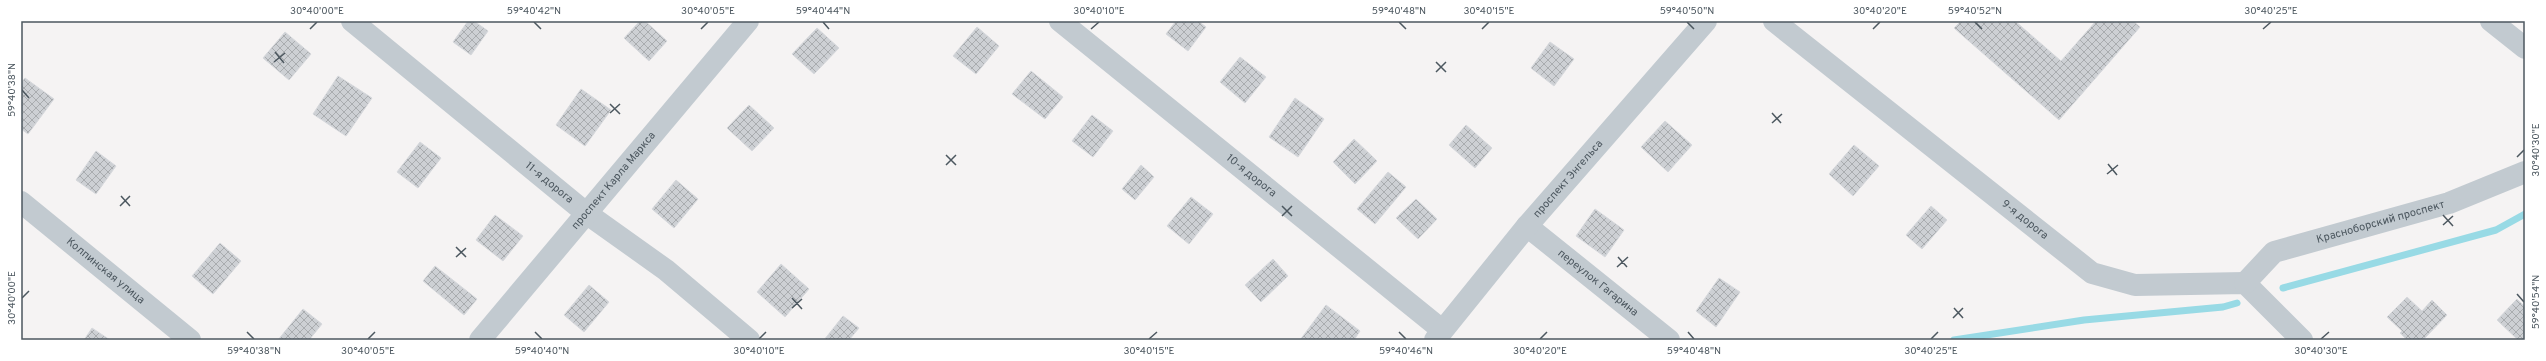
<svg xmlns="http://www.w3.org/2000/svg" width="2546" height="361" font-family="Overpass,sans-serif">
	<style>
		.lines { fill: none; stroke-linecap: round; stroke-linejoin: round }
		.stream { stroke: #98dae5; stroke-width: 7 }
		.building { fill: url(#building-cross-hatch); stroke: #d7d9dd }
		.minor { stroke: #c2cad0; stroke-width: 22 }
		.ticks { fill: none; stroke: #4c575f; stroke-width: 1.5 }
		.labels { text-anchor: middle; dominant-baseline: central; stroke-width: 3; stroke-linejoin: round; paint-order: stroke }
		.street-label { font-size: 11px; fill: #4c575f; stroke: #fff }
		.neatline { fill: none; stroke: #4c575f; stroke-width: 1.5 }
		.ticks-label { font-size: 10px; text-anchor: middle; fill: #4c575f }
	</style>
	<defs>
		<pattern id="building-cross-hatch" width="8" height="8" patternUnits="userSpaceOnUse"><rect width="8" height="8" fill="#cdd0d4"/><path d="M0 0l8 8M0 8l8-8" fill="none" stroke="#a9acaf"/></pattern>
	</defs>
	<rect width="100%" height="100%" fill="#f5f3f3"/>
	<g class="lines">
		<!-- stream -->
		<path class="stream" d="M 2283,288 L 2496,230 L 2525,214
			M 1954,340 L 2084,320 L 2223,307 L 2237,303"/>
	</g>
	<!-- building -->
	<path class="building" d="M 468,21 L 474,21 L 488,31 L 471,55 L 453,42 Z
		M 640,21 L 645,21 L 667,41 L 649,61 L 624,38 Z
		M 1176,21 L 1198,21 L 1206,27 L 1188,51 L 1166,34 Z
		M 1961,21 L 2015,21 L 2061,61 L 2096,21 L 2133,21 L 2140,27 L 2059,120 L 1954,28 Z
		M 977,27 L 999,46 L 976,74 L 953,56 Z
		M 817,28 L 839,48 L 814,74 L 792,54 Z
		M 285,32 L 311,54 L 289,80 L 263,58 Z
		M 1550,42 L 1574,59 L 1554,86 L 1531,68 Z
		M 1240,57 L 1266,77 L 1245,103 L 1220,82 Z
		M 1031,71 L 1063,97 L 1045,119 L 1012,94 Z
		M 338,76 L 372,98 L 346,136 L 313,114 Z
		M 25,78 L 54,99 L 28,134 L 21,129 L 21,83 Z
		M 581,89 L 611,110 L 585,146 L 556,125 Z
		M 1295,98 L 1324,119 L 1298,157 L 1269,137 Z
		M 749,105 L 774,128 L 752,151 L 727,128 Z
		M 1092,115 L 1113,131 L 1093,157 L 1072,141 Z
		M 1665,121 L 1692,145 L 1668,172 L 1641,147 Z
		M 1466,125 L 1492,148 L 1475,168 L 1449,145 Z
		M 1354,139 L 1377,161 L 1355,184 L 1333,162 Z
		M 420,142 L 441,158 L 418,188 L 397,172 Z
		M 1854,145 L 1879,166 L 1853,196 L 1829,174 Z
		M 96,151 L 116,166 L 96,194 L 76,180 Z
		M 1141,165 L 1154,177 L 1135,200 L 1122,189 Z
		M 1388,172 L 1406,187 L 1375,224 L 1357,209 Z
		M 676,180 L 698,199 L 674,228 L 652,209 Z
		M 1191,197 L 1213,214 L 1189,244 L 1167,226 Z
		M 1416,199 L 1437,219 L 1418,239 L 1396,218 Z
		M 1931,206 L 1947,220 L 1922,249 L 1906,235 Z
		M 1595,209 L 1624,230 L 1605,257 L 1576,236 Z
		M 495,215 L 523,236 L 503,261 L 476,240 Z
		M 220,243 L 241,261 L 213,294 L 192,276 Z
		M 1273,259 L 1288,276 L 1261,302 L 1245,285 Z
		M 781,264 L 809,289 L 785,317 L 757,292 Z
		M 435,266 L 477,299 L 464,315 L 423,281 Z
		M 1719,278 L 1740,292 L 1716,327 L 1696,311 Z
		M 589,285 L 609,302 L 584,332 L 564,315 Z
		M 2407,297 L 2422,311 L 2432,300 L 2447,315 L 2423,340 L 2407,340 L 2400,333 L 2402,331 L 2387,317 Z
		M 2517,299 L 2525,307 L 2525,340 L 2518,340 L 2497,320 Z
		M 1326,305 L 1360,331 L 1354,340 L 1300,340 Z
		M 303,309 L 322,324 L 309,340 L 278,340 Z
		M 843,316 L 859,328 L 849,340 L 824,340 Z
		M 92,328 L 110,340 L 84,340 Z"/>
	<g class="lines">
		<!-- minor -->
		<g class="minor">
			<path id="s1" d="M 352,21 L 586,213 L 666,270 L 749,340"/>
			<path id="s2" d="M 1060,21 L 1442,330"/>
			<path id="s3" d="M 1774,21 L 2092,273 L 2135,285 L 2245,283 L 2302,340"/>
			<path d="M 2491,21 L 2525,48"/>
			<path id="s4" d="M 21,202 L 190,340"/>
			<path id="s5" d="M 1527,226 L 1669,340"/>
			<path id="s6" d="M 2245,283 L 2274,252 L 2449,203 L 2525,172"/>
			<path id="s7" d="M 480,340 L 748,21"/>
			<path id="s8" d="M 1435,340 L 1527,226 L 1706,21"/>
		</g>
	</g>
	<!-- ticks -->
	<path class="ticks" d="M 534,22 L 541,29M 823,22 L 829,29M 1399,22 L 1406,29M 1687,22 L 1694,29M 1975,22 L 1982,29M 310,29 L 317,22M 701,29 L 708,22M 1091,29 L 1099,22M 1482,29 L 1489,22M 1873,29 L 1880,22M 2263,29 L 2271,22M 275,52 L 284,63M 274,62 L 285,53M 1436,62 L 1446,72M 1436,72 L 1446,62M 22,90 L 29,98M 610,104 L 620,114M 610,113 L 620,104M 1772,113 L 1781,123M 1772,123 L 1782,114M 946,155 L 956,165M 2517,157 L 2524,150M 2108,164 L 2117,175M 946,165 L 956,155M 2107,174 L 2118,165M 121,196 L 130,206M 120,206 L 130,196M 1282,206 L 1292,216M 2443,215 L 2453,226M 1282,216 L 1292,206M 2443,225 L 2453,216M 456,247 L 466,257M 456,257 L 466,248M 1618,257 L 1627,267M 1617,267 L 1628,257M 2517,294 L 2524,302M 22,298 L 29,291M 792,298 L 802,309M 792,308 L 802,299M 1954,308 L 1963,318M 1953,318 L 1963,308M 247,332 L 254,339M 535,332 L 542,339M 1399,332 L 1406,339M 1688,332 L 1694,339M 368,339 L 375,332M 759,339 L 766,332M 1149,339 L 1157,332M 1540,339 L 1547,332M 1931,339 L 1938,332M 2321,339 L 2329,332"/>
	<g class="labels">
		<!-- street labels -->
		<g class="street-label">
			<text stroke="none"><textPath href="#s2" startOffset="246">10-я дорога</textPath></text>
			<text stroke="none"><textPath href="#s8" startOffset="209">проспект Энгельса</textPath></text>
			<text stroke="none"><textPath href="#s7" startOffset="208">проспект Карла Маркса</textPath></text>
			<text stroke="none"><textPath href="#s1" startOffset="255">11-я дорога</textPath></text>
			<text stroke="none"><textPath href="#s3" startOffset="320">9-я дорога</textPath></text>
			<text stroke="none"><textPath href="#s6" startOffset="153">Красноборский проспект</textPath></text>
			<text stroke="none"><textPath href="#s4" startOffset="109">Колпинская улица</textPath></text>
			<text stroke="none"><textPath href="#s5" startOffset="91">переулок Гагарина</textPath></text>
		</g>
	</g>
	<!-- border -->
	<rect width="2546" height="361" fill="none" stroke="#ffffff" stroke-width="44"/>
	<rect x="22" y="22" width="2502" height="317" class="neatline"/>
	<g class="ticks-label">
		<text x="317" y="14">30°40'00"E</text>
		<text x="534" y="14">59°40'42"N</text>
		<text x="708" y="14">30°40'05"E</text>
		<text x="823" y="14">59°40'44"N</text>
		<text x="1099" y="14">30°40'10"E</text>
		<text x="1399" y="14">59°40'48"N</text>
		<text x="1489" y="14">30°40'15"E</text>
		<text x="1687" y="14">59°40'50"N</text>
		<text x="1880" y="14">30°40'20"E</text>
		<text x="1975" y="14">59°40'52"N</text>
		<text x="2271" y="14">30°40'25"E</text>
		<text transform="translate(11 90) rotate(-90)" y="4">59°40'38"N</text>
		<text transform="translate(2535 150) rotate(-90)" y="4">30°40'30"E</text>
		<text transform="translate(11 298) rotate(-90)" y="4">30°40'00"E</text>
		<text transform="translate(2535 302) rotate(-90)" y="4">59°40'54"N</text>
		<text x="254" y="354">59°40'38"N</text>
		<text x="368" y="354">30°40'05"E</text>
		<text x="542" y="354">59°40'40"N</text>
		<text x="759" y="354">30°40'10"E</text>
		<text x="1149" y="354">30°40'15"E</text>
		<text x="1406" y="354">59°40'46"N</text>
		<text x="1540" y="354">30°40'20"E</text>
		<text x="1694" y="354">59°40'48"N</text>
		<text x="1931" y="354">30°40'25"E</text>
		<text x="2321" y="354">30°40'30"E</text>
	</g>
</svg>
